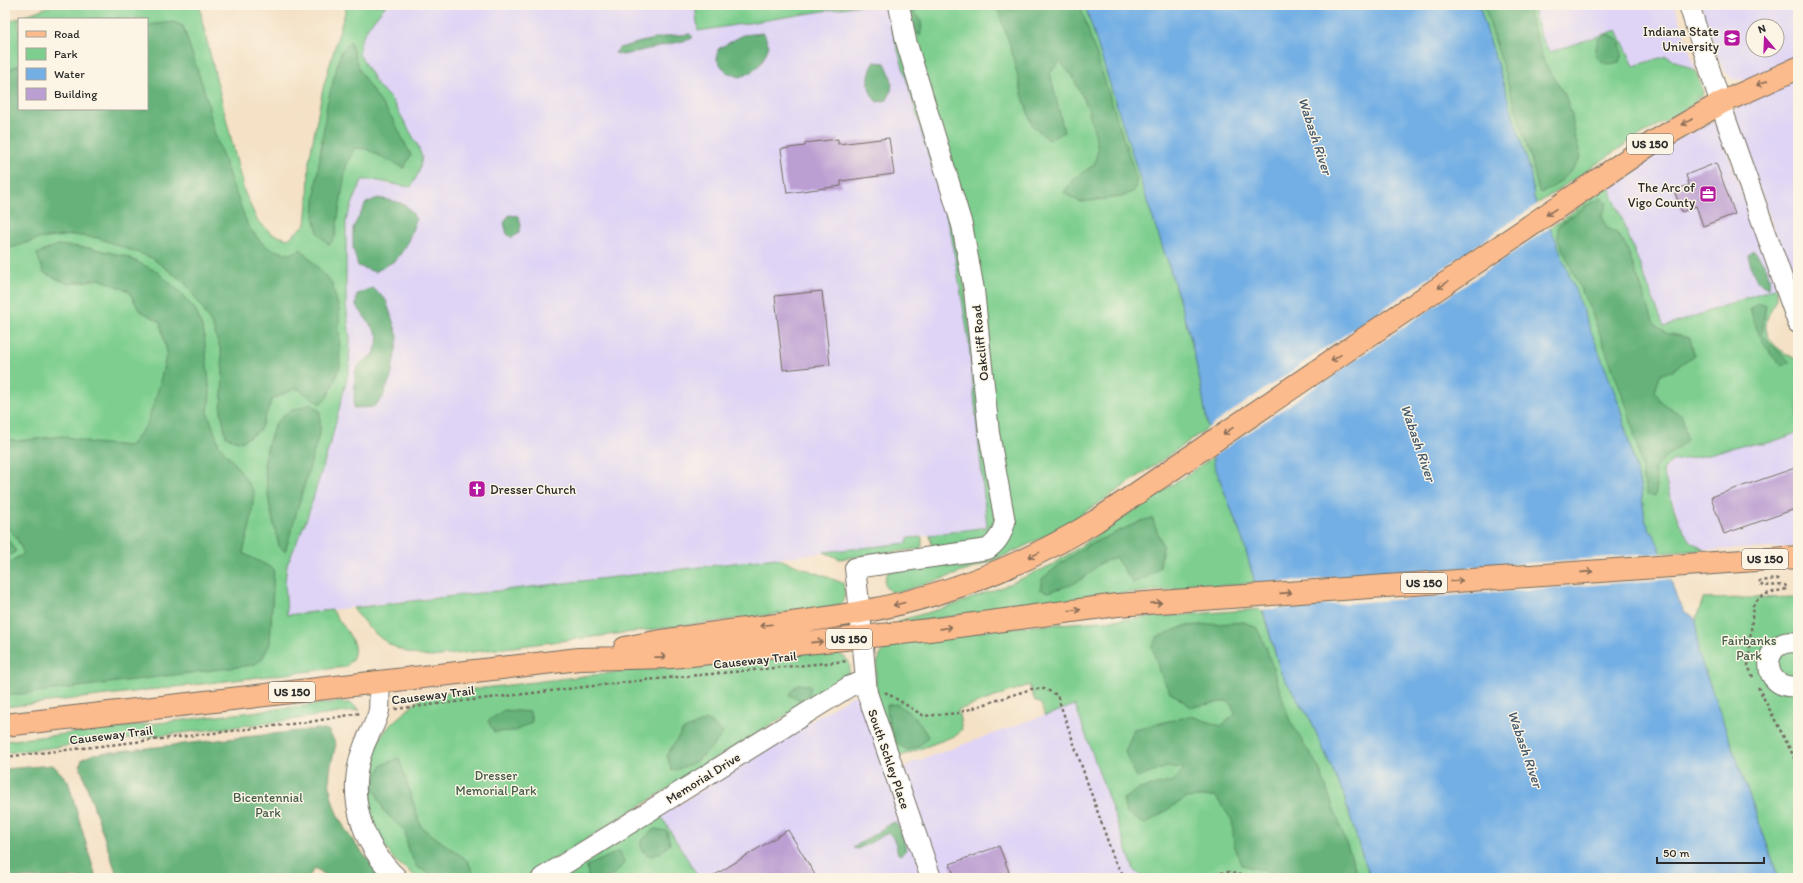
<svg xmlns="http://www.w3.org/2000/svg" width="1803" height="883" font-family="Itim,sans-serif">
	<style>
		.built { fill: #dfd4f5; fill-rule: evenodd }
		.green { fill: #7ecf8f; stroke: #547d5d; fill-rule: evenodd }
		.forest { fill: #66b27a; stroke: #486e52 }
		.water { fill: #73afe4; stroke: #4f6d88 }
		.pier { fill: #f4e1c6 }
		.building { fill: #bb9ed2 }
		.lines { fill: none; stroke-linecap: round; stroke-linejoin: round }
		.minor-casing { stroke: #716b61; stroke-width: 22 }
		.major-casing { stroke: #716b61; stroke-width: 24 }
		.path { stroke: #716b61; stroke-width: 2.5; stroke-dasharray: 3 3; stroke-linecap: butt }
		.minor { stroke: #fff; stroke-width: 20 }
		.major { stroke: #fbbb8c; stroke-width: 22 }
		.oneway { stroke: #896c57 }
		.labels { text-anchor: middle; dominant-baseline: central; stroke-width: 3; stroke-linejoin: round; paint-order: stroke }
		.shield { fill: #fcf5e5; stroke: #6a6863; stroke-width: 1 }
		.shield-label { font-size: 12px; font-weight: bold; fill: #2b2b2b }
		.poi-label { font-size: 13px; fill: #2b2b2b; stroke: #fcf5e5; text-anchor: end }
		.street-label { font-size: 13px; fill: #2b2b2b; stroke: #fcf5e5 }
		.park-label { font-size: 13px; fill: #445c49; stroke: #fcf5e5 }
		.water-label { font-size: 14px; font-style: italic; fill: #44596c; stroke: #fcf5e5 }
	</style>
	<rect width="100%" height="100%" fill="#fcf5e5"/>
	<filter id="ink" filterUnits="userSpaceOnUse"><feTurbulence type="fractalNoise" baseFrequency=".025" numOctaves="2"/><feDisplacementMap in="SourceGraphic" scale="8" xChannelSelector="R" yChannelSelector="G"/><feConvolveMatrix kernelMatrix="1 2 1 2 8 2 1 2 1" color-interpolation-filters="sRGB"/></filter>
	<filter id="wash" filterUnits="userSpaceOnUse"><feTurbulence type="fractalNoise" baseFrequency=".012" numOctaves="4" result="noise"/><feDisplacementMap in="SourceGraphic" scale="16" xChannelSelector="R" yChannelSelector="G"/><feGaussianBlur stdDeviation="0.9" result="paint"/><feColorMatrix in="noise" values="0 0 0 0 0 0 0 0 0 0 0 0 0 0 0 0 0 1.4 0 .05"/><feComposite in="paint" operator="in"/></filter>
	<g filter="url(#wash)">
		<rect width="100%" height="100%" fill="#f4e1c6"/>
		<!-- built -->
		<path class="built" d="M 386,5 L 695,5 L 699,31 L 861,5 L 885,5 L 951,233 L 969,342 L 987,527 L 908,538 L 908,543 L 287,615 L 285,582 L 287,565 L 307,518 L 332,437 L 349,370 L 350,338 L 346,304 L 346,220 L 362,180 L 373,179 L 392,185 L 417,144 L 392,100 L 378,86 L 359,54 L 361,40 L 368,27 Z
			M 1532,5 L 1675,5 L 1696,71 L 1666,56 L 1634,67 L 1617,30 L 1550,52 L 1540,36 Z
			M 1701,5 L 1798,5 L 1798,58 L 1747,80 L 1733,79 L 1726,73 L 1720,62 ZM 1753,26 L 1777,26 L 1777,50 L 1753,50 Z
			M 1798,77 L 1798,287 L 1792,280 L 1733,113 L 1738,105 Z
			M 1709,122 L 1717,124 L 1777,287 L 1663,327 L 1609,186 L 1654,153 Z
			M 1798,433 L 1798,547 L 1704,550 L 1690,540 L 1682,528 L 1667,487 L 1663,470 L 1672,461 L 1702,456 L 1745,444 L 1765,444 Z
			M 853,695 L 860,699 L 924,878 L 699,878 L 661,816 Z
			M 1075,704 L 1134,870 L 1144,878 L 939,878 L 902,771 L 909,764 Z"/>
		<!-- green -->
		<path class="green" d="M 53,5 L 200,5 L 202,21 L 244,191 L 257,220 L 272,234 L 288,239 L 306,224 L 308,204 L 309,161 L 323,88 L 347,5 L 386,5 L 368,27 L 361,40 L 359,54 L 378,86 L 392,100 L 417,144 L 422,157 L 419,172 L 411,187 C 394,185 378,179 362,180 L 346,220 L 346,304 L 350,338 L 349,370 L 332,437 L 307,518 L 287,565 L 285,582 L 287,615 L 332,610 C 343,628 368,649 345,667 L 5,707 L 5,23 ZM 19,19 L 147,19 L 147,109 L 19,109 Z
			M 695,5 L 861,5 L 698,31 Z
			M 885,5 L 893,5 L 957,224 L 996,529 L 985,540 L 938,548 L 932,547 L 930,535 L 987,527 L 969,342 L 951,233 Z
			M 903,5 L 1085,5 L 1148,204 L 1168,263 L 1190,336 L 1201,386 L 1208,428 C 1160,461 1112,496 1062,526 C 1024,549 981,567 938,580 C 923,584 906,592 891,592 C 882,586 884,577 890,570 L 998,550 L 988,380 Z
			M 1479,5 L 1532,5 L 1540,36 L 1550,52 L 1617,30 L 1634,66 L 1666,56 L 1696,71 L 1703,91 L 1702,96 L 1698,96 L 1695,102 L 1690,106 L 1629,142 L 1537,204 L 1534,198 L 1530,170 Z
			M 1609,186 L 1664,327 L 1777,287 C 1778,301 1771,307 1767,319 C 1761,340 1783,353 1798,360 L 1798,433 L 1765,444 L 1745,444 L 1702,456 L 1672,461 L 1663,470 C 1668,490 1676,523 1689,539 C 1693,543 1699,547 1704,550 L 1661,553 L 1645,520 L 1641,489 L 1619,404 L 1550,228 Z
			M 1213,457 L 1214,464 L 1243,541 L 1255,583 L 1116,594 L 898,624 L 898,621 L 905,619 L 951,606 L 1002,587 L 1054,564 Z
			M 922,537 L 922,546 L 919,549 L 840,559 L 824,552 L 907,543 L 908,538 Z
			M 776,558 L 843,583 L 845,594 L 842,603 L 833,607 L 432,657 C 395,654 374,637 353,608 Z
			M 1798,597 L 1798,878 L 1779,878 L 1698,652 L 1696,619 L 1703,599 Z
			M 1262,609 L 1281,673 L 1310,719 L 1343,793 L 1363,858 L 1371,878 L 1144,878 L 1134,870 L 1075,705 L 1045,716 L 1041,704 L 1035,701 L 1029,685 L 958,710 L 962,729 L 957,735 L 901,756 L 894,754 C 884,727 861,665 889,645 L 1005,628 Z
			M 829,651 C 845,655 856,661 846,678 L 524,878 L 418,878 L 394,860 L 374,829 L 367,811 L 362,787 L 369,759 L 378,740 L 392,723 L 425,695 L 619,672 Z
			M 337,702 L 350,703 L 360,710 L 268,723 L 5,753 L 5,741 Z
			M 661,816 L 699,878 L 560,878 Z"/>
		<!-- forest -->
		<path class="forest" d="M 996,5 L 1080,5 L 1137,180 L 1134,191 L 1122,197 L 1080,202 L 1064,193 L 1073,179 L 1094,165 L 1098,150 L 1095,133 L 1088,108 L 1072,75 L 1060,62 L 1050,73 L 1064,132 L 1049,140 L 1032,125 L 1022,94 L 1010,45 Z
			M 1484,5 L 1528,5 L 1532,25 L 1544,62 L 1565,95 L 1572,115 L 1574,134 L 1581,157 C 1571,173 1559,186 1541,193 L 1538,189 L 1531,159 Z
			M 911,10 C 921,17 924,23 920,35 L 913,31 L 908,14 Z
			M 173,22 L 183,26 L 207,99 L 213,128 L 229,175 L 248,226 L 260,241 L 270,249 L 290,254 L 301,249 L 332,283 L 339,310 L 340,367 L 328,396 L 320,404 L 297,388 L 272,399 L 260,430 L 241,442 L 226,437 L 221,411 L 223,374 L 221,351 L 213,327 L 200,304 L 185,283 L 152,258 L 98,238 L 73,235 L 38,239 L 5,250 L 5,71 L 19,65 L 19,109 L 147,109 L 147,25 Z
			M 764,33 L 769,46 C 762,63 758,71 740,77 L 726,72 L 717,60 L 718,49 L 743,35 Z
			M 690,34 L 693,37 L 691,39 L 623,55 L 615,53 L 619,48 L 641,42 L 668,36 Z
			M 1608,34 L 1619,39 L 1622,54 L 1619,62 C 1605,66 1605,64 1595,55 L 1598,39 Z
			M 350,41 L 359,69 L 367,83 L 392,118 L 411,155 L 404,168 L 366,149 L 354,148 L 346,167 L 335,237 L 329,245 L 318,233 L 314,216 L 316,185 L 327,104 L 341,52 Z
			M 874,62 L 885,63 C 892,78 895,85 887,100 L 877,102 C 866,91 867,75 874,62 Z
			M 378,198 C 397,202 408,201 416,220 L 406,246 L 396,260 L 375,272 L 358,266 L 353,248 L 353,228 L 366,203 Z
			M 1601,198 L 1607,203 L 1602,217 L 1607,228 L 1617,233 L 1626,246 L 1654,323 L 1666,333 L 1690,338 L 1694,355 L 1673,370 L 1660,375 L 1655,392 L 1663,404 L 1682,415 L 1687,440 C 1676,450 1663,458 1654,469 L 1657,485 L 1655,497 L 1647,494 L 1643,477 L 1641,461 L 1628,410 L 1592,314 L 1558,239 L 1558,226 L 1586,206 Z
			M 509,215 L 519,216 L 521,226 L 519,233 L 512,238 L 507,234 L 504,223 Z
			M 57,245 L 90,248 L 125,256 L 156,271 L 178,290 L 196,311 L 204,333 L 210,394 L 208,413 L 219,445 L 239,469 L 254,492 L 251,521 L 243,553 L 274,569 L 270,644 L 262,659 L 254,665 L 5,696 L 5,564 L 24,554 L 16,537 L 5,526 L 5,438 L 17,441 L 63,436 L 93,443 L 130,446 L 147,424 L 158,390 L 167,352 L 160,322 L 139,310 L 129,291 L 99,279 L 69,284 L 44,273 L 37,254 Z
			M 1753,250 C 1763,261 1772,273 1769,288 C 1754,284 1752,269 1748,256 Z
			M 373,288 L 386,300 L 398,337 L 391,377 L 382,399 L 373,407 L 354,408 L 355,372 L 360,364 L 374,354 L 379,337 L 356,305 L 357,294 Z
			M 1757,304 L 1766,305 L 1762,334 L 1769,342 L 1790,362 L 1782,366 C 1764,350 1757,332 1750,309 Z
			M 311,404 L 320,411 L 320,431 L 285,552 L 279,546 L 270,508 L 264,465 L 268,444 L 275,424 L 287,412 Z
			M 1152,518 L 1163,546 L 1160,567 L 1147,577 L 1133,583 L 1115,557 L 1099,564 L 1085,577 L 1071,585 L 1048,592 L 1040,589 L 1042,579 L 1060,564 L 1086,546 L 1141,521 Z
			M 5,536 L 16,551 L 5,559 Z
			M 1244,622 L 1257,628 L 1266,647 L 1290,721 L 1319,768 L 1359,878 L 1282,878 L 1265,871 L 1242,865 L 1234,844 L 1232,820 L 1215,796 L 1186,798 L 1145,824 L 1126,813 L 1123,799 L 1139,789 L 1174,781 L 1184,768 L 1167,767 L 1137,778 L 1125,752 L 1134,729 L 1191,716 L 1221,726 L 1236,713 L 1228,701 L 1191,707 L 1169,691 L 1159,671 L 1152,646 L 1157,637 L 1185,626 Z
			M 797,684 L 811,685 L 809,695 L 800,700 L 789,695 Z
			M 897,704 L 916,718 L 928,736 C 922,745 917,748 907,750 L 895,742 L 888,721 L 887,705 Z
			M 504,710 L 530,712 L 532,722 L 515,731 L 494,732 L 488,721 Z
			M 707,720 L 723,733 C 707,755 698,763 672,771 L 667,755 L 682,731 Z
			M 317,729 L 328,730 L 336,744 C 334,753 331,763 330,771 C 325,814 358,848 384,878 L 330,878 L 315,868 L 308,878 L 118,878 L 80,766 L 82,759 L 94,754 Z
			M 399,758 L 421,827 L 468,861 L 475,878 L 437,878 L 417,867 L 408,850 L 405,831 L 384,811 L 373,785 L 382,765 Z
			M 53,765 L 68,781 L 96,878 L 5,878 L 5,769 Z
			M 895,822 C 903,831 904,840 906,850 L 901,855 L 898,854 L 894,838 L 888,833 L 858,849 L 853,848 L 891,823 Z
			M 654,829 L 667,831 L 670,844 L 660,853 L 650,856 L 641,850 L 641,841 Z
			M 620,851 L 624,863 C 612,879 608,878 588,878 L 587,866 Z"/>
		<!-- water -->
		<path class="water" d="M 1085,5 L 1479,5 L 1530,170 L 1534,198 L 1555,238 L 1619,404 L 1641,489 L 1645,520 L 1658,544 L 1678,601 L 1684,611 L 1696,619 L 1698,652 L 1779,878 L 1371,878 L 1363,858 L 1343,793 L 1310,719 L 1281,673 L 1243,541 L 1214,464 L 1201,386 L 1190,336 L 1168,263 L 1148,204 Z"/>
		<!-- pier -->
		<path class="pier" d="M 1539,203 L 1551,227 L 1211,458 L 1206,429 Z
			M 1663,553 L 1673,579 L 1260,610 L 1253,584 Z"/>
		<g id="blocks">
			<!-- building -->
			<path class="building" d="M 889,138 L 894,174 L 841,181 L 841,186 L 787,193 L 781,149 L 805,146 L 805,143 L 838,139 L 838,144 Z
				M 1716,163 L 1735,214 L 1703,226 L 1696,206 L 1682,212 L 1674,190 L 1689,185 L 1686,175 Z
				M 822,291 L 830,365 L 783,370 L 775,296 Z
				M 1798,467 L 1798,508 L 1724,534 L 1711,497 Z
				M 788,830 L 817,878 L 710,878 Z
				M 999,846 L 1009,872 L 994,878 L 955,878 L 950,864 Z"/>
		</g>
	</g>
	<g filter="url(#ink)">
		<use href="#blocks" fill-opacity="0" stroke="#716b61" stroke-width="1"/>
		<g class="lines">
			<!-- minor casing -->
			<g class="minor-casing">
				<path id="minor" d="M 899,5 L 906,41 L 962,225 L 974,290 L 989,433 L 1005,522 C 1002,534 998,541 988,549 L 855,568 L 860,612 L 867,693 L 931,878
					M 1689,5 L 1725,117 L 1798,323
					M 1798,643 C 1761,635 1758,692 1798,686
					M 379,682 C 379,691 380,700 379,710 C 377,722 368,735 364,746 C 345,794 361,844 397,878
					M 542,878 L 850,686 L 865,681"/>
			</g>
			<!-- major casing -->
			<g class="major-casing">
				<path id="major" d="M 625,648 C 704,631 782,627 861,612 C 944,597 1024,565 1096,521 L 1652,143 L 1721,103 L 1798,68
					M 5,725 L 579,659 L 672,657 L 929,630 L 1117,605 L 1798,557"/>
			</g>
			<!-- path -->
			<path class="path" d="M 1753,677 L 1748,666 L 1753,606 C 1760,593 1773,592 1787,589 L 1785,585 L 1763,586 L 1759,583 L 1760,581 L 1778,579 L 1779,576
				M 1758,687 L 1793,755 L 1798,769
				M 885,692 L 924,716 L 958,713 L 1031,689 L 1045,689 L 1057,695 L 1115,862 L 1124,876 L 1128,878
				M 395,709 L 636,681 L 848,661
				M 5,757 L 309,722 L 361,713
				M 1191,878 L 1227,872 L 1255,878"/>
			<!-- minor -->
			<use href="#minor" class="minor"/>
			<!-- major -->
			<use href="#major" class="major"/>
		</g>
		<!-- one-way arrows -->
		<defs><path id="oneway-shaft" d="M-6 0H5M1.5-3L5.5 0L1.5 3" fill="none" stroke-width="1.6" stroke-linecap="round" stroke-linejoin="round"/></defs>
		<g class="oneway">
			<use href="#oneway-shaft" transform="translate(1762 83) rotate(156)"/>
			<use href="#oneway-shaft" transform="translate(1687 122) rotate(150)"/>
			<use href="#oneway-shaft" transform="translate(1551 212) rotate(146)"/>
			<use href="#oneway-shaft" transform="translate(1443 285) rotate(146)"/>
			<use href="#oneway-shaft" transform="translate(1336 358) rotate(146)"/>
			<use href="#oneway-shaft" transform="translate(1228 431) rotate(146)"/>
			<use href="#oneway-shaft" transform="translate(1034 555) rotate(154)"/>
			<use href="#oneway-shaft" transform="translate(1587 572) rotate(-4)"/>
			<use href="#oneway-shaft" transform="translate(1457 581) rotate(-4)"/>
			<use href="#oneway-shaft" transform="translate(1286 593) rotate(-4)"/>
			<use href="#oneway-shaft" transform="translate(1156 603) rotate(-4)"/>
			<use href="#oneway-shaft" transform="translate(899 604) rotate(166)"/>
			<use href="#oneway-shaft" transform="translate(1075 610) rotate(-6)"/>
			<use href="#oneway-shaft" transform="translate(766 625) rotate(173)"/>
			<use href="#oneway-shaft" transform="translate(946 628) rotate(-8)"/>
			<use href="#oneway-shaft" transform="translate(817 642) rotate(-6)"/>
			<use href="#oneway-shaft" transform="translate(660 657) rotate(-1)"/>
		</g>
	</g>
	<!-- icons -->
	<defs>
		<g id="university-square" transform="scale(0.9)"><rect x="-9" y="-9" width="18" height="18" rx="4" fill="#b5179e" stroke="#fcf5e5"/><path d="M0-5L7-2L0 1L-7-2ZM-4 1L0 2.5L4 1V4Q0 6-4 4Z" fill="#fff"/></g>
		<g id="office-square" transform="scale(0.9)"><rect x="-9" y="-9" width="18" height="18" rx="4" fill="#b5179e" stroke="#fcf5e5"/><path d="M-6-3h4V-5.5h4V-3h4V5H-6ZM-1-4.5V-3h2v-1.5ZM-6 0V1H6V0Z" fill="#fff"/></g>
		<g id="church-square" transform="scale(0.9)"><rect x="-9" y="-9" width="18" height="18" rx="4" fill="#b5179e" stroke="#fcf5e5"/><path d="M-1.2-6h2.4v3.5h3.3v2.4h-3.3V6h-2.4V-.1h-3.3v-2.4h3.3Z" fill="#fff"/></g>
	</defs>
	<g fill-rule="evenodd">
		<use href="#university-square" x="1732" y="38"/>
		<use href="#office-square" x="1708" y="194"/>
		<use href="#church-square" x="477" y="489"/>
	</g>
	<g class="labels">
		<!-- shield labels -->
		<g class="shield">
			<rect x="1627" y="134" width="46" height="20" rx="3"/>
			<rect x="1742" y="549" width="46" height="20" rx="3"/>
			<rect x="1401" y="573" width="46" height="20" rx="3"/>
			<rect x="826" y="629" width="46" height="20" rx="3"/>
			<rect x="269" y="682" width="46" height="20" rx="3"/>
		</g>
		<g class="shield-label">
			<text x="1650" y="144">US 150</text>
			<text x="1765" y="559">US 150</text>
			<text x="1424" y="583">US 150</text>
			<text x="849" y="639">US 150</text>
			<text x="292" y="692">US 150</text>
		</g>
		<!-- poi labels -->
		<g class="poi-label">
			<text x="1719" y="31">Indiana State<tspan x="1719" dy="15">University</tspan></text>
			<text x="1695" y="187">The Arc of<tspan x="1695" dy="15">Vigo County</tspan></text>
			<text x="490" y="489" text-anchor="start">Dresser Church</text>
		</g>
		<!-- street labels -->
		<g class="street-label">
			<text transform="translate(980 343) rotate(-96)">Oakcliff Road</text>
			<text transform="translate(755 660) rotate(-6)">Causeway Trail</text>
			<text transform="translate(433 695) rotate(-7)">Causeway Trail</text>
			<text transform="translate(111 735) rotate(-7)">Causeway Trail</text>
			<text transform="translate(889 759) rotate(71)">South Schley Place</text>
			<text transform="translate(703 778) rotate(-32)">Memorial Drive</text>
		</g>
		<!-- park labels -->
		<g class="park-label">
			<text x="1749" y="640">Fairbanks<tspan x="1749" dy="15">Park</tspan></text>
			<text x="496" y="775">Dresser<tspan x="496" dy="15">Memorial Park</tspan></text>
			<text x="268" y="797">Bicentennial<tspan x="268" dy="15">Park</tspan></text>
		</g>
		<!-- water labels -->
		<g class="water-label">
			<text transform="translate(1315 136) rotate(72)">Wabash River</text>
			<text transform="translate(1418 443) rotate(71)">Wabash River</text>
			<text transform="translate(1525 749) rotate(71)">Wabash River</text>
		</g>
	</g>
	<!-- margin -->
	<rect width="1803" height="883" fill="none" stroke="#fcf5e5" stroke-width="20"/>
	<!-- legend -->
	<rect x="18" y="18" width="130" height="92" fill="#fcf5e5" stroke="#a8a49b"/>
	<rect x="26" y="31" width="20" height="6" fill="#fbbb8c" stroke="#a8a49b"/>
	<text x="54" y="38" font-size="12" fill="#2b2b2b">Road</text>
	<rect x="26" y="48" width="20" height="12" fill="#7ecf8f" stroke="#a8a49b"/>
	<text x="54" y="58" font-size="12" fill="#2b2b2b">Park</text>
	<rect x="26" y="68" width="20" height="12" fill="#73afe4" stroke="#a8a49b"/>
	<text x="54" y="78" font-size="12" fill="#2b2b2b">Water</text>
	<rect x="26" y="88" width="20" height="12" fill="#bb9ed2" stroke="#a8a49b"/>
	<text x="54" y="98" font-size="12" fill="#2b2b2b">Building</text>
	<!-- north arrow -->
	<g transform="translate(1765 38) rotate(341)"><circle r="19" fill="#fcf5e5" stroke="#a8a49b"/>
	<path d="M0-3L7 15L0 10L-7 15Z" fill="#b5179e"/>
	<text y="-6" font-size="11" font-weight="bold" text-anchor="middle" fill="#2b2b2b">N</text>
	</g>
	<!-- scale -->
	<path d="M1657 857v6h107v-6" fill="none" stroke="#2b2b2b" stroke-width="2"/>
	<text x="1663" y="857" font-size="12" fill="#2b2b2b" stroke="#fcf5e5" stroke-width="3" paint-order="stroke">50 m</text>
</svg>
